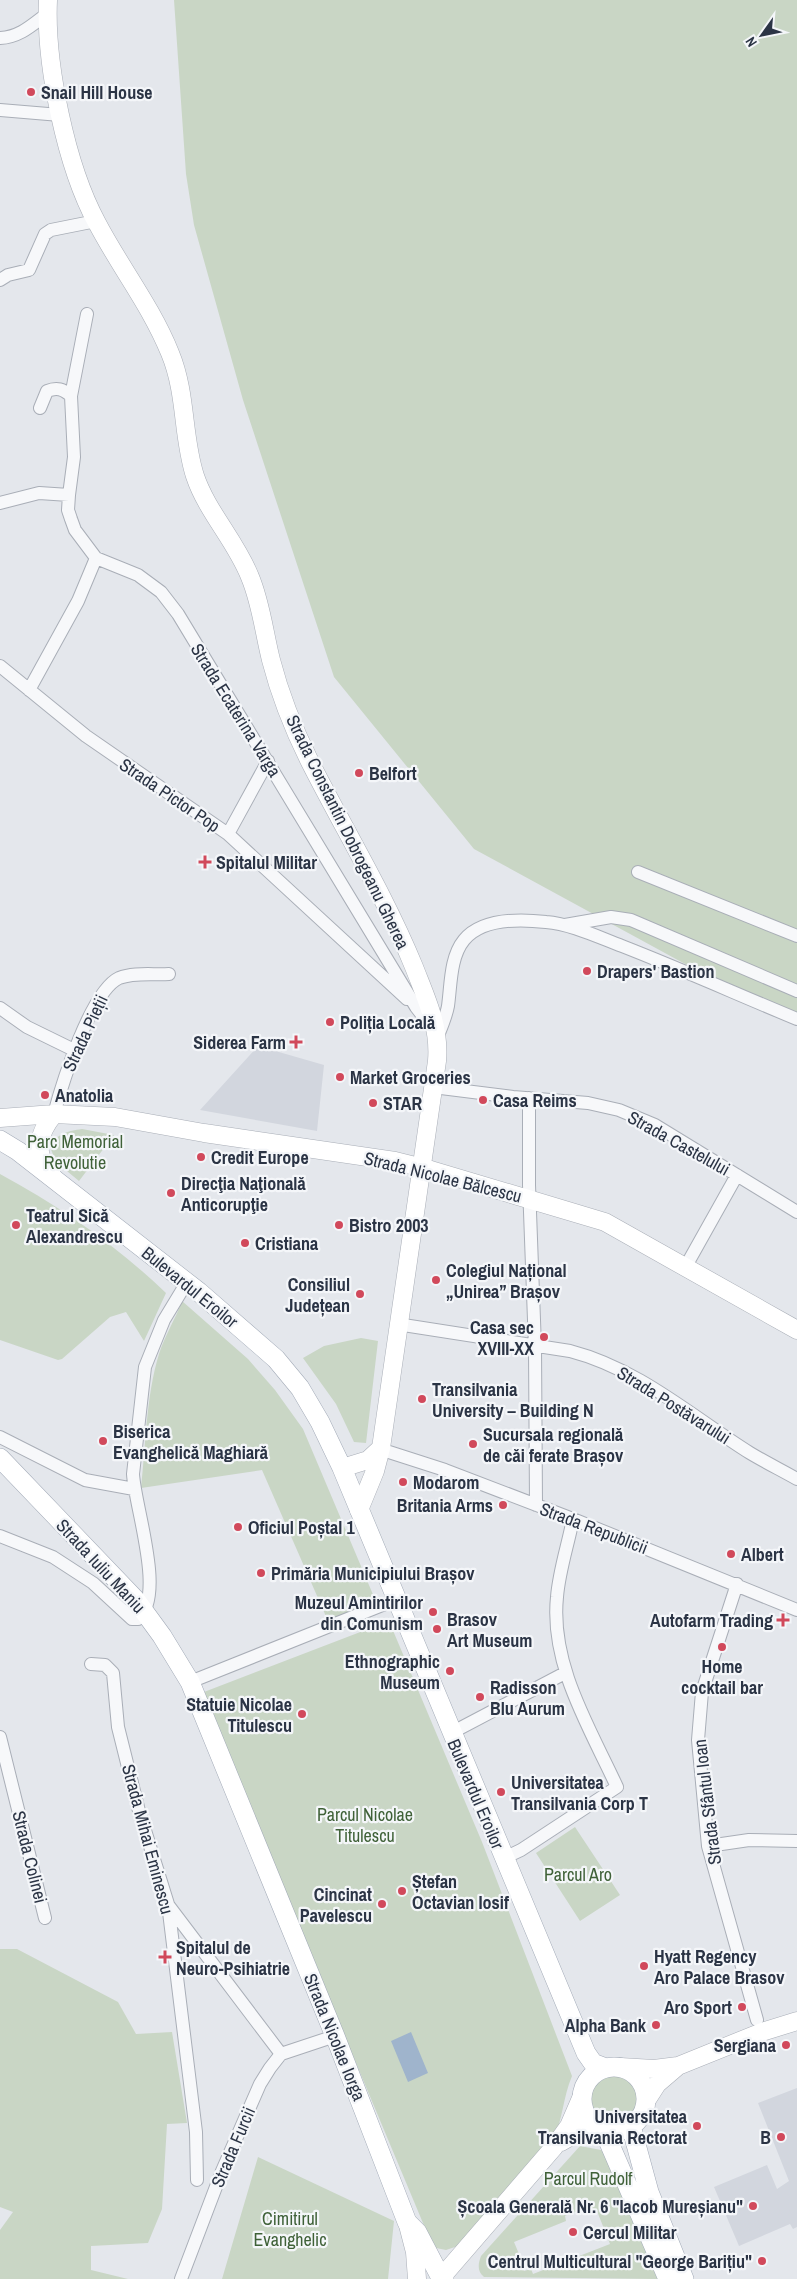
<svg xmlns="http://www.w3.org/2000/svg" width="797" height="2279" font-family="'Archivo Narrow',sans-serif">
	<style>
		.built { fill: #d2d6de }
		.green { fill: #c9d6c5; fill-rule: evenodd }
		.water { fill: #9fb4cc }
		.lines { fill: none; stroke-linecap: round; stroke-linejoin: round }
		.street-casing { stroke: #a9aeb7; stroke-width: 14 }
		.secondary-casing { stroke: #a9aeb7; stroke-width: 19 }
		.primary-casing { stroke: #a3abb8; stroke-width: 20 }
		.street { stroke: #f7f8fa; stroke-width: 12 }
		.secondary { stroke: #fff; stroke-width: 18 }
		.primary { stroke: #fff; stroke-width: 19 }
		.poi-dot { fill: #d1495b; stroke: #f4f6f9; stroke-width: 2 }
		.labels { text-anchor: middle; dominant-baseline: central; stroke-width: 4.5; stroke-linejoin: round; paint-order: stroke }
		.poi-label { font-size: 18px; font-weight: bold; fill: #2b3445; stroke: #f4f6f9; text-anchor: start }
		.street-label { font-size: 18px; fill: #2b3445; stroke: #f4f6f9 }
		.park-label { font-size: 18px; fill: #3f6138; stroke: #f4f6f9 }
	</style>
	<rect width="100%" height="100%" fill="#e4e7ec"/>
	<!-- built -->
	<path class="built" d="M 258,1046 L 324,1065 L 317,1131 L 200,1110 Z
		M 797,2088 L 797,2227 L 793,2229 L 790,2224 L 739,2246 L 714,2187 L 767,2165 L 777,2189 L 789,2181 L 758,2103 Z"/>
	<!-- green -->
	<path class="green" d="M 174,0 L 797,0 L 797,1025 L 474,849 L 334,677 L 243,400 L 194,225 L 186,174 Z
		M 82,1129 L 114,1135 L 79,1181 L 56,1162 L 50,1147 C 57,1133 68,1131 82,1129 Z
		M 0,1174 C 61,1207 116,1245 166,1293 L 144,1341 L 126,1312 L 110,1317 L 62,1359 L 58,1360 L 0,1340 Z
		M 182,1301 L 248,1359 L 275,1390 L 303,1429 L 377,1604 L 328,1621 L 262,1470 L 141,1488 C 146,1444 146,1396 159,1354 C 165,1335 175,1320 182,1301 Z
		M 361,1338 L 378,1341 L 366,1443 L 354,1442 L 336,1404 L 303,1358 L 324,1346 Z
		M 389,1621 L 482,1842 L 572,2076 C 563,2097 563,2119 553,2141 L 458,2246 L 446,2250 L 436,2248 L 428,2235 L 271,1860 L 204,1692 Z
		M 575,1827 L 620,1895 L 580,1921 L 536,1853 Z
		M 0,1949 L 17,1949 L 118,2002 L 136,2034 L 172,2032 L 187,2123 L 167,2124 L 162,2209 L 148,2243 L 91,2246 L 91,2270 L 128,2279 L 0,2279 L 0,2230 L 13,2212 L 0,2207 Z
		M589 2098a25 25 0 1 1 50 0a25 25 0 1 1-50 0Z
		M 580,2146 L 601,2150 L 608,2156 L 659,2279 L 484,2277 C 477,2271 478,2264 481,2256 ZM 591,2206 L 594,2212 L 597,2211 L 610,2244 L 533,2274 L 531,2269 L 524,2271 L 521,2262 L 517,2264 L 514,2257 L 519,2254 L 514,2242 L 566,2221 L 565,2216 Z
		M 258,2157 L 394,2221 L 388,2279 L 222,2279 Z"/>
	<!-- water -->
	<path class="water" d="M 411,2032 L 428,2073 L 408,2082 L 391,2041 Z"/>
	<g class="lines">
		<!-- street casing -->
		<g class="street-casing">
			<path id="street" d="M 0,38 C 20,37 32,25 48,13
				M 0,110 L 60,115
				M 0,280 L 8,275 L 29,270 L 45,234 L 51,230 L 96,221
				M 87,314 L 71,396 L 74,457 L 69,495 L 68,510 L 71,519 L 75,530 L 96,558 L 138,575 L 161,592 L 178,614 L 416,1007 L 432,1028
				M 40,408 L 47,391 C 57,387 63,389 71,396
				M 0,503 L 39,493 L 69,495
				M 0,666 L 86,736 L 228,834 L 407,999
				M 29,690 L 78,601 L 96,558
				M 228,834 L 268,761
				M 638,872 L 797,936
				M 565,925 L 611,917 L 631,920 L 797,991
				M 0,1008 L 27,1027 L 76,1051
				M 437,1038 C 441,1028 446,1017 448,1006 C 451,985 450,957 464,940 C 482,918 520,919 546,922 C 571,924 598,937 622,946 C 681,969 739,995 797,1019
				M 433,1087 L 513,1097 L 588,1103 L 619,1110 L 655,1125 L 797,1212
				M 529,1098 L 529,1185 L 535,1347 L 536,1505
				M 54,1114 C 62,1084 91,991 119,978 C 134,972 153,975 169,974
				M 686,1266 L 737,1175
				M 397,1324 L 570,1351 C 639,1369 691,1416 750,1453 C 765,1462 781,1470 797,1479
				M 0,1437 L 85,1480 L 134,1489
				M 389,1452 L 445,1470 L 573,1519 L 797,1610
				M 0,1536 L 53,1557 L 93,1583 L 132,1619 L 138,1619 C 166,1596 135,1508 133,1474 L 145,1367 L 164,1320 L 187,1282
				M 737,1584 L 702,1692 L 698,1740 L 708,1846 L 757,2020
				M 91,1664 L 105,1665 L 113,1673 L 118,1727 L 139,1811 L 168,1904 L 196,2132 L 197,2180
				M 190,1682 L 395,1600
				M 451,1733 L 565,1673
				M 0,1737 L 45,1918
				M 708,1846 L 749,1840 L 797,1841
				M 504,1858 L 521,1850 L 617,1787 C 590,1728 550,1665 557,1597 C 559,1571 568,1545 573,1519
				M 169,1906 L 281,2054
				M 181,2279 L 222,2171 L 260,2084 L 270,2068 L 281,2054 L 335,2036"/>
		</g>
		<!-- secondary casing -->
		<g class="secondary-casing">
			<path id="secondary" d="M 48,0 C 45,64 66,166 97,223 C 120,267 151,306 170,353 C 187,394 182,436 195,476 C 207,512 236,541 250,577 C 261,603 264,632 271,660 C 280,695 294,730 310,762 C 345,831 385,896 414,967 C 426,998 440,1026 437,1061 L 381,1448 L 375,1471 L 359,1510
				M 0,1118 L 54,1114 L 115,1117 L 204,1133 L 395,1161 L 431,1170 L 605,1222 L 797,1330
				M 52,1175 C 33,1154 37,1135 54,1114
				M 342,1468 L 368,1460 L 381,1448
				M 620,2067 L 654,2069 L 678,2066 L 762,2032 L 797,2021
				M 646,2101 L 657,2084 L 678,2066
				M 561,2142 L 578,2132 L 598,2128
				M 408,2225 L 415,2252 L 417,2279
				M 440,2279 L 554,2147 L 569,2126 L 582,2096"/>
		</g>
		<!-- primary casing -->
		<g class="primary-casing">
			<path id="primary" d="M 0,1140 L 18,1151 L 199,1292 L 276,1359 L 300,1388 L 320,1422 L 342,1468 L 586,2053 L 593,2063 L 606,2068
				M 0,1458 L 135,1599 L 162,1636 L 190,1682 L 335,2036 L 407,2222 L 417,2232 L 441,2278 L 444,2279
				M582 2099a32 32 0 1 1 64 0a32 32 0 1 1-64 0Z
				M 631,2126 L 649,2192 L 684,2279
				M 604,2131 L 668,2279"/>
		</g>
		<!-- street -->
		<use href="#street" class="street"/>
		<!-- secondary -->
		<use href="#secondary" class="secondary"/>
		<!-- primary -->
		<use href="#primary" class="primary"/>
	</g>
	<!-- markers -->
	<g class="poi-dot">
		<circle cx="31" cy="92" r="5"/>
		<circle cx="359" cy="773" r="5"/>
		<path d="M202.5 854.5h5v5h5v5h-5v5h-5v-5h-5v-5h5z"/>
		<circle cx="587" cy="971" r="5"/>
		<circle cx="330" cy="1022" r="5"/>
		<path d="M293.5 1034.5h5v5h5v5h-5v5h-5v-5h-5v-5h5z"/>
		<circle cx="340" cy="1077" r="5"/>
		<circle cx="45" cy="1095" r="5"/>
		<circle cx="483" cy="1100" r="5"/>
		<circle cx="373" cy="1103" r="5"/>
		<circle cx="201" cy="1157" r="5"/>
		<circle cx="171" cy="1193" r="5"/>
		<circle cx="16" cy="1225" r="5"/>
		<circle cx="339" cy="1225" r="5"/>
		<circle cx="245" cy="1243" r="5"/>
		<circle cx="436" cy="1280" r="5"/>
		<circle cx="360" cy="1294" r="5"/>
		<circle cx="544" cy="1337" r="5"/>
		<circle cx="422" cy="1399" r="5"/>
		<circle cx="103" cy="1441" r="5"/>
		<circle cx="473" cy="1444" r="5"/>
		<circle cx="403" cy="1482" r="5"/>
		<circle cx="503" cy="1505" r="5"/>
		<circle cx="238" cy="1527" r="5"/>
		<circle cx="731" cy="1554" r="5"/>
		<circle cx="261" cy="1573" r="5"/>
		<circle cx="433" cy="1612" r="5"/>
		<path d="M780.5 1612.5h5v5h5v5h-5v5h-5v-5h-5v-5h5z"/>
		<circle cx="437" cy="1629" r="5"/>
		<circle cx="722" cy="1647" r="5"/>
		<circle cx="450" cy="1671" r="5"/>
		<circle cx="480" cy="1697" r="5"/>
		<circle cx="302" cy="1714" r="5"/>
		<circle cx="501" cy="1792" r="5"/>
		<circle cx="402" cy="1891" r="5"/>
		<circle cx="382" cy="1904" r="5"/>
		<path d="M162.5 1949.5h5v5h5v5h-5v5h-5v-5h-5v-5h5z"/>
		<circle cx="644" cy="1966" r="5"/>
		<circle cx="742" cy="2007" r="5"/>
		<circle cx="656" cy="2025" r="5"/>
		<circle cx="786" cy="2045" r="5"/>
		<circle cx="697" cy="2126" r="5"/>
		<circle cx="781" cy="2137" r="5"/>
		<circle cx="753" cy="2206" r="5"/>
		<circle cx="573" cy="2232" r="5"/>
		<circle cx="762" cy="2261" r="5"/>
	</g>
	<g class="labels">
		<!-- poi labels -->
		<g class="poi-label">
			<text x="41" y="92">Snail Hill House</text>
			<text x="369" y="773">Belfort</text>
			<text x="216" y="862">Spitalul Militar</text>
			<text x="597" y="971">Drapers' Bastion</text>
			<text x="340" y="1022">Poliția Locală</text>
			<text x="286" y="1042" text-anchor="end">Siderea Farm</text>
			<text x="350" y="1077">Market Groceries</text>
			<text x="55" y="1095">Anatolia</text>
			<text x="493" y="1100">Casa Reims</text>
			<text x="383" y="1103">STAR</text>
			<text x="211" y="1157">Credit Europe</text>
			<text x="181" y="1183">Direcţia Naţională<tspan x="181" dy="21">Anticorupţie</tspan></text>
			<text x="26" y="1215">Teatrul Sică<tspan x="26" dy="21">Alexandrescu</tspan></text>
			<text x="349" y="1225">Bistro 2003</text>
			<text x="255" y="1243">Cristiana</text>
			<text x="446" y="1270">Colegiul Național<tspan x="446" dy="21">„Unirea” Brașov</tspan></text>
			<text x="350" y="1284" text-anchor="end">Consiliul<tspan x="350" dy="21">Județean</tspan></text>
			<text x="534" y="1327" text-anchor="end">Casa sec<tspan x="534" dy="21">XVIII-XX</tspan></text>
			<text x="432" y="1389">Transilvania<tspan x="432" dy="21">University – Building N</tspan></text>
			<text x="113" y="1431">Biserica<tspan x="113" dy="21">Evanghelică Maghiară</tspan></text>
			<text x="483" y="1434">Sucursala regională<tspan x="483" dy="21">de căi ferate Brașov</tspan></text>
			<text x="413" y="1482">Modarom</text>
			<text x="493" y="1505" text-anchor="end">Britania Arms</text>
			<text x="248" y="1527">Oficiul Poștal 1</text>
			<text x="741" y="1554">Albert</text>
			<text x="271" y="1573">Primăria Municipiului Brașov</text>
			<text x="423" y="1602" text-anchor="end">Muzeul Amintirilor<tspan x="423" dy="21">din Comunism</tspan></text>
			<text x="447" y="1619">Brasov<tspan x="447" dy="21">Art Museum</tspan></text>
			<text x="773" y="1620" text-anchor="end">Autofarm Trading</text>
			<text x="440" y="1661" text-anchor="end">Ethnographic<tspan x="440" dy="21">Museum</tspan></text>
			<text x="722" y="1666" text-anchor="middle">Home<tspan x="722" dy="21">cocktail bar</tspan></text>
			<text x="490" y="1687">Radisson<tspan x="490" dy="21">Blu Aurum</tspan></text>
			<text x="292" y="1704" text-anchor="end">Statuie Nicolae<tspan x="292" dy="21">Titulescu</tspan></text>
			<text x="511" y="1782">Universitatea<tspan x="511" dy="21">Transilvania Corp T</tspan></text>
			<text x="412" y="1881">Ștefan<tspan x="412" dy="21">Octavian Iosif</tspan></text>
			<text x="372" y="1894" text-anchor="end">Cincinat<tspan x="372" dy="21">Pavelescu</tspan></text>
			<text x="176" y="1947">Spitalul de<tspan x="176" dy="21">Neuro-Psihiatrie</tspan></text>
			<text x="654" y="1956">Hyatt Regency<tspan x="654" dy="21">Aro Palace Brasov</tspan></text>
			<text x="732" y="2007" text-anchor="end">Aro Sport</text>
			<text x="646" y="2025" text-anchor="end">Alpha Bank</text>
			<text x="776" y="2045" text-anchor="end">Sergiana</text>
			<text x="687" y="2116" text-anchor="end">Universitatea<tspan x="687" dy="21">Transilvania Rectorat</tspan></text>
			<text x="771" y="2137" text-anchor="end">B</text>
			<text x="743" y="2206" text-anchor="end">Școala Generală Nr. 6 "Iacob Mureșianu"</text>
			<text x="583" y="2232">Cercul Militar</text>
			<text x="752" y="2261" text-anchor="end">Centrul Multicultural "George Barițiu"</text>
		</g>
		<!-- street labels -->
		<g class="street-label">
			<text transform="translate(236 710) rotate(58)">Strada Ecaterina Varga</text>
			<text transform="translate(170 795) rotate(34)">Strada Pictor Pop</text>
			<text transform="translate(348 832) rotate(64)">Strada Constantin Dobrogeanu Gherea</text>
			<text transform="translate(85 1033) rotate(-65)">Strada Pieții</text>
			<text transform="translate(679 1143) rotate(29)">Strada Castelului</text>
			<text transform="translate(443 1177) rotate(14)">Strada Nicolae Bălcescu</text>
			<text transform="translate(190 1287) rotate(39)">Bulevardul Eroilor</text>
			<text transform="translate(674 1405) rotate(32)">Strada Postăvarului</text>
			<text transform="translate(594 1528) rotate(21)">Strada Republicii</text>
			<text transform="translate(101 1566) rotate(47)">Strada Iuliu Maniu</text>
			<text transform="translate(476 1794) rotate(67)">Bulevardul Eroilor</text>
			<text transform="translate(707 1802) rotate(-97)">Strada Sfântul Ioan</text>
			<text transform="translate(148 1839) rotate(75)">Strada Mihai Eminescu</text>
			<text transform="translate(30 1857) rotate(76)">Strada Colinei</text>
			<text transform="translate(335 2037) rotate(68)">Strada Nicolae Iorga</text>
			<text transform="translate(233 2147) rotate(-67)">Strada Furcii</text>
		</g>
		<!-- park labels -->
		<g class="park-label">
			<text x="75" y="1141">Parc Memorial<tspan x="75" dy="21">Revolutie</tspan></text>
			<text x="365" y="1814">Parcul Nicolae<tspan x="365" dy="21">Titulescu</tspan></text>
			<text x="578" y="1874">Parcul Aro</text>
			<text x="588" y="2178">Parcul Rudolf</text>
			<text x="290" y="2218">Cimitirul<tspan x="290" dy="21">Evanghelic</tspan></text>
		</g>
	</g>
	<!-- north arrow -->
	<g transform="translate(762 35) rotate(237)" stroke="#f4f6f9" stroke-width="4" paint-order="stroke">
	<path d="M0-4L9 19L0 12L-9 19Z" fill="#2b3445"/>
	<text y="-8" font-size="14" font-weight="bold" text-anchor="middle" fill="#2b3445">N</text>
	</g>
</svg>
